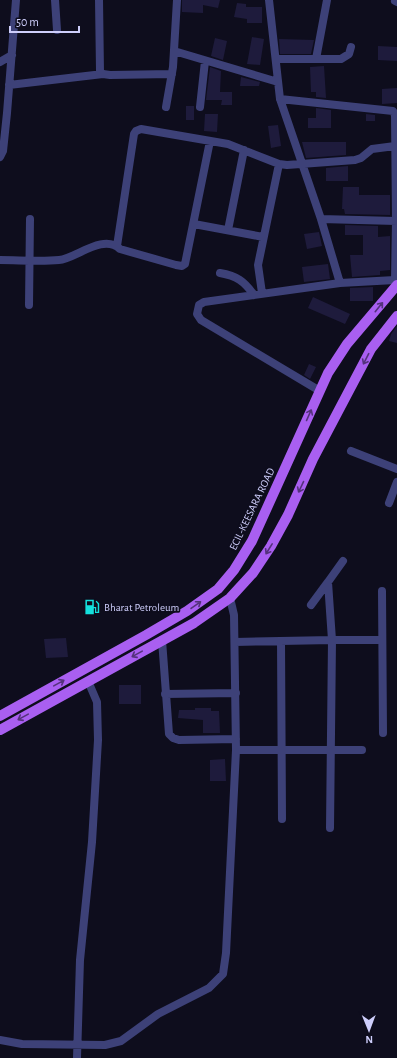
<svg xmlns="http://www.w3.org/2000/svg" width="397" height="1058" font-family="'Alegreya Sans',sans-serif">
	<style>
		.building { fill: #1e1b3c }
		.lines { fill: none; stroke-linecap: round; stroke-linejoin: round }
		.street { stroke: #3d4178; stroke-width: 8 }
		.primary { stroke: #a95ff1; stroke-width: 10 }
		.oneway { stroke: #54327c }
		.labels { text-anchor: middle; dominant-baseline: central; stroke-width: 3.5; stroke-linejoin: round; paint-order: stroke }
		.street-label { font-size: 11px; fill: #cecefb; stroke: #0e0d1d }
		.poi-label { font-size: 11px; fill: #cecefb; stroke: #0e0d1d; text-anchor: start }
	</style>
	<rect width="100%" height="100%" fill="#0e0d1d"/>
	<!-- building -->
	<path class="building" d="M 182,0 L 220,0 L 218,8 L 203,5 L 203,13 L 182,12 Z
		M 237,3 L 246,4 L 246,7 L 262,7 L 262,23 L 247,23 L 247,19 L 234,17 Z
		M 252,37 L 264,39 L 260,65 L 247,64 Z
		M 215,38 L 227,41 L 223,60 L 211,56 Z
		M 279,39 L 314,40 L 311,54 L 280,54 Z
		M 378,46 L 397,47 L 397,61 L 378,60 Z
		M 324,66 L 326,98 L 316,97 L 316,92 L 311,92 L 310,67 Z
		M 210,67 L 221,71 L 220,92 L 232,92 L 232,105 L 221,105 L 222,100 L 206,100 Z
		M 241,77 L 260,82 L 259,86 L 240,86 Z
		M 397,88 L 397,103 L 382,104 L 382,89 Z
		M 186,106 L 194,106 L 194,120 L 186,120 Z
		M 316,108 L 331,110 L 331,128 L 308,128 L 308,118 L 316,118 Z
		M 205,114 L 218,114 L 217,132 L 204,131 Z
		M 366,114 L 375,115 L 375,121 L 366,121 Z
		M 278,125 L 281,146 L 271,148 L 268,126 Z
		M 302,142 L 346,142 L 346,155 L 306,158 Z
		M 348,166 L 348,181 L 326,181 L 326,168 Z
		M 343,187 L 359,187 L 359,195 L 390,195 L 390,215 L 345,214 L 344,209 L 342,209 Z
		M 345,225 L 378,226 L 378,237 L 390,236 L 390,270 L 380,271 L 380,275 L 352,277 L 350,255 L 363,255 L 363,235 L 345,235 Z
		M 319,232 L 322,246 L 307,249 L 304,234 Z
		M 328,264 L 330,279 L 304,282 L 302,267 Z
		M 373,287 L 373,301 L 350,301 L 350,288 Z
		M 313,297 L 350,314 L 345,324 L 308,308 Z
		M 397,326 L 397,343 L 389,341 L 391,334 Z
		M 309,364 L 316,367 L 310,379 L 304,375 Z
		M 66,638 L 68,657 L 46,658 L 44,639 Z
		M 119,685 L 141,685 L 141,704 L 119,704 Z
		M 195,708 L 211,708 L 211,711 L 219,711 L 220,733 L 203,733 L 203,720 L 178,718 L 179,710 L 195,710 Z
		M 225,759 L 226,781 L 210,781 L 210,760 Z"/>
	<g class="lines">
		<!-- street -->
		<path class="street" d="M 55,0 L 57,30
			M 99,0 L 100,71 L 103,74 L 110,75 L 172,74
			M 269,0 L 280,99 L 321,219 L 340,283
			M 395,1 L 397,2
			M 174,51 L 278,82
			M 276,59 L 341,59 L 349,54 L 351,47
			M 316,59 L 327,0
			M 0,62 L 12,55
			M 9,85 L 103,74
			M 280,99 L 393,111 L 395,115 L 396,221 L 395,280 L 397,281
			M 166,107 L 173,67 L 177,0
			M 200,107 L 205,61
			M 0,157 L 3,151 L 7,113 L 16,0
			M 321,219 L 396,221
			M 194,224 L 263,237
			M 228,230 L 244,150
			M 117,246 L 134,134 L 136,131 L 141,129 L 228,144 L 279,164 L 287,165 L 355,160 L 361,158 L 372,149 L 395,146
			M 0,260 C 19,260 40,262 59,260 C 75,259 103,233 120,249 L 176,265 L 182,266 L 185,264 L 210,141
			M 220,273 C 237,276 244,281 254,295
			M 262,293 L 258,265 L 279,164
			M 29,305 L 30,219
			M 320,391 L 201,320 L 197,314 L 199,305 L 204,302 L 340,283 L 395,280
			M 351,451 L 397,469
			M 389,503 L 397,482
			M 343,561 L 328,582 L 332,640 L 381,640
			M 382,591 L 383,733
			M 311,605 L 328,582
			M 162,640 L 169,734 L 173,738 L 179,740 L 236,739
			M 281,641 L 282,819
			M 235,642 L 332,640 L 330,828
			M 165,694 L 236,693
			M 236,750 L 362,750
			M 0,1040 L 22,1044 L 105,1045 L 121,1041 L 158,1014 L 209,988 L 223,974 L 226,953 L 236,750 L 234,615 L 230,598
			M 77,1058 L 80,960 L 92,842 L 98,740 L 97,702 L 88,681"/>
		<!-- primary -->
		<path class="primary" d="M 0,716 L 146,635 L 187,611 L 218,589 L 234,570 L 252,541 L 328,373 L 347,344 L 397,285
			M 0,730 L 194,623 L 230,598 L 253,573 L 271,546 L 288,515 L 313,459 L 371,349 L 397,316"/>
	</g>
	<!-- one-way arrows -->
	<defs><path id="oneway-shaft" d="M-6 0H5M1.5-3L5.5 0L1.5 3" fill="none" stroke-width="1.6" stroke-linecap="round" stroke-linejoin="round"/></defs>
	<g class="oneway">
		<use href="#oneway-shaft" transform="translate(379 307) rotate(-51)"/>
		<use href="#oneway-shaft" transform="translate(366 359) rotate(117)"/>
		<use href="#oneway-shaft" transform="translate(309 415) rotate(-66)"/>
		<use href="#oneway-shaft" transform="translate(301 487) rotate(115)"/>
		<use href="#oneway-shaft" transform="translate(269 549) rotate(122)"/>
		<use href="#oneway-shaft" transform="translate(196 605) rotate(-35)"/>
		<use href="#oneway-shaft" transform="translate(137 654) rotate(151)"/>
		<use href="#oneway-shaft" transform="translate(59 683) rotate(-29)"/>
		<use href="#oneway-shaft" transform="translate(23 717) rotate(151)"/>
	</g>
	<!-- icons -->
	<defs>
		<g id="fuel-bare" transform="scale(1.2)"><path d="M-5.5-6h7V0h2V4h1.3V-2.5L3-4.5l.8-.8L6-3V5H2.5V1h-1V6h-7ZM-4.2-4.7v3.2H.2V-4.7Z" fill="#14e0dd" stroke="#0e0d1d" stroke-width="2.5" paint-order="stroke"/></g>
	</defs>
	<g fill-rule="evenodd">
		<use href="#fuel-bare" x="92" y="607"/>
	</g>
	<g class="labels">
		<!-- street labels -->
		<g class="street-label">
			<text transform="translate(252 509) rotate(-64)">ECIL-KEESARA ROAD</text>
		</g>
		<!-- poi labels -->
		<g class="poi-label">
			<text x="104" y="607">Bharat Petroleum</text>
		</g>
	</g>
	<!-- north arrow -->
	<g transform="translate(369 1030) rotate(179)" stroke="#0e0d1d" stroke-width="3" paint-order="stroke">
	<path d="M0-3L7 15L0 10L-7 15Z" fill="#cecefb"/>
	<text y="-6" font-size="11" font-weight="bold" text-anchor="middle" fill="#cecefb">N</text>
	</g>
	<!-- scale -->
	<path d="M10 26v6h69v-6" fill="none" stroke="#cecefb" stroke-width="2"/>
	<text x="16" y="26" font-size="12" fill="#cecefb" stroke="#0e0d1d" stroke-width="3" paint-order="stroke">50 m</text>
</svg>
